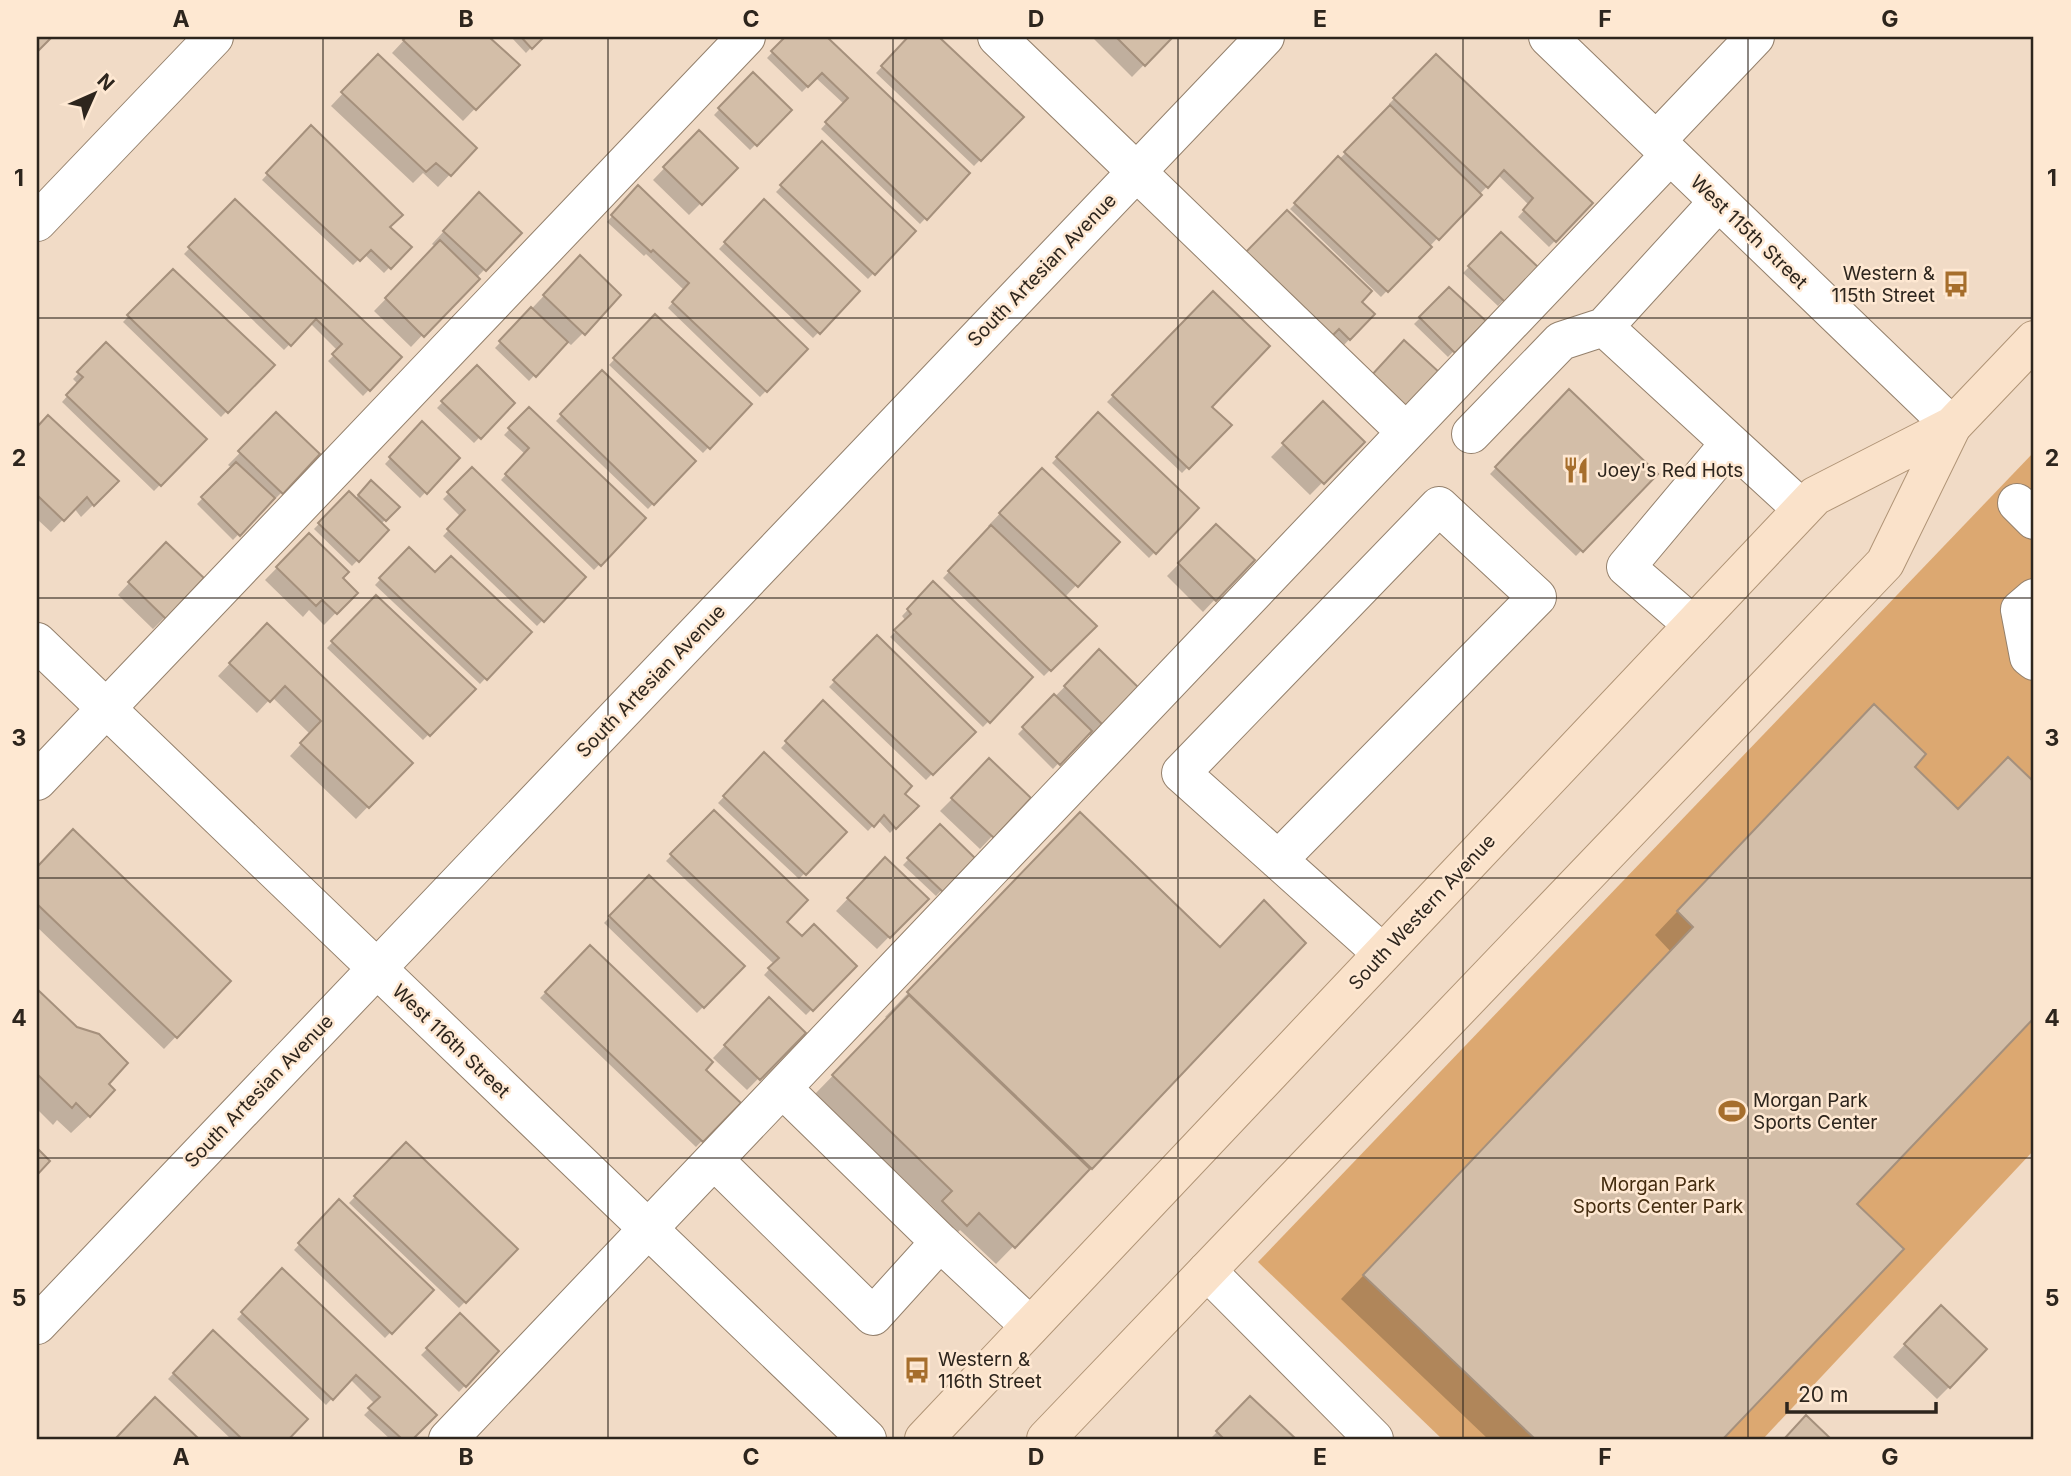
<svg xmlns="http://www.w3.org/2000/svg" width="2071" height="1476" font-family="Inter,sans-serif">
<rect width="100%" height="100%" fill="#f1dbc6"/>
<!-- green -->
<path fill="#dca871" d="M2034 452V1150L1763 1439H1442L1258 1262Z"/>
<!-- shadow -->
<path fill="#0003" d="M407 37H487L517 65 463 121 392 53Z
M511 37H539L540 38 526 53Z
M787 37H824L968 173 920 224 821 129 844 104 816 78 802 92 767 58Z
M910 37H936L1022 117 974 166 876 73Z
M1092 37H1171L1132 77Z
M378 56 475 148 438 187 423 173 413 183 331 106Z
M1436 56 1591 203 1549 247 1518 217 1529 205 1498 175 1381 297 1290 209 1391 107 1389 104Z
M753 74 790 110 750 150 714 115Z
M311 128 387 228 409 247 384 273 364 254 353 265 262 180Z
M699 132 736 168 689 215 653 180Z
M822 144 914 231 868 279 776 192Z
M632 193 806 349 760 397 668 308 684 290 646 254 644 256 607 222Z
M235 201 400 357 363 396 328 361 338 351 310 323 284 350 184 254Z
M764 202 858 291 813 338 719 249Z
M467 206 519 233 411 347 374 311 436 247 432 244Z
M1501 235 1535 267 1498 306 1463 273Z
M568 270 583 333 571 345 566 341 529 381 495 348Z
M173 271 272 365 221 417 123 322Z
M1449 289 1483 321 1448 357 1414 324Z
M1213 294 1210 407 1229 425 1182 473 1107 402Z
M1359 302 1373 314 1344 345 1332 333Z
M655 316 749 405 703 453 609 365Z
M106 345 205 439 154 491 62 402 78 384 73 379Z
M477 367 513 403 474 443 437 408Z
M602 373 693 461 648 509 556 421Z
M1569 391 1655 474 1576 556 1490 474Z
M1323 404 1362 442 1310 495 1271 457Z
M529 409 644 518 594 570 501 480 525 454 504 435Z
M1098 414 1197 508 1149 558 1052 463Z
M277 415 282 492 270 504 268 503 233 540 197 504 232 468 228 465Z
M48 417 116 482 81 517 74 508 51 532 37 519V428Z
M422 424 457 458 420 498 385 464Z
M472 470 584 577 537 626 443 536 461 517 443 499Z
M371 482 398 507 381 524 387 530 352 566 314 529 349 493 355 499Z
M1030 482 1117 542 1065 597 1094 626 1044 676 943 578 991 528 988 526Z
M1216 526 1252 560 1203 612 1167 576Z
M309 535 340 578 355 593 324 625 309 610 303 617 265 580Z
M409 549 435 575 529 632 480 684 375 585Z
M154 556 165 617 153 629 118 595Z
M933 583 1031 677 983 727 890 637 906 621 902 616Z
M376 597 473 689 423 740 327 648Z
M255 637 410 763 356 819 290 756 310 734 272 697 257 713 218 676Z
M877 638 973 732 926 780 829 687Z
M1099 652 1139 690 1092 737 1087 733 1053 769 1018 734Z
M823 703 902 794 917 806 890 833 878 820 868 831 781 748Z
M1851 729 1912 767 1958 811 2008 759 2034 784V1016L1855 1204 1901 1249 1720 1439H1488L1341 1299 1671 952 1655 935Z
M764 755 844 832 799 879 718 803Z
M990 761 1028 798 980 849 940 811Z
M714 812 785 922 802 939 854 966 806 1015 764 975 774 964 666 861Z
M940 827 972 858 936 896 903 865Z
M73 832 229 981 164 1049 37 927V869Z
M1057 838 1219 948 1304 943 1090 1168 996 1264 960 1230 947 1243 925 1220 936 1210 815 1094 888 1019 885 1017Z
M873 872 926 899 877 949 836 911Z
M649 877 743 967 697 1013 604 923Z
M590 947 704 1070 738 1103 696 1147 540 998Z
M37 991 76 1028 107 1084 89 1116 71 1133 57 1120 53 1125 37 1109Z
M757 1012 803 1033 747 1090 713 1058Z
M406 1144 516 1249 459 1308 349 1203Z
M339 1201 431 1290 385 1338 294 1250Z
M282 1271 434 1415 411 1439H390L364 1415 375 1404 350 1379 326 1405 237 1319Z
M460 1316 496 1351 459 1392 421 1355Z
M1929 1319 1949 1387 1937 1399 1893 1357Z
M213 1332 306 1419 287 1439H231L168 1379Z
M1250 1399 1293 1439H1210Z"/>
<!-- building -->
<path fill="#d3bea8" stroke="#a5907c" stroke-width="2" d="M37 37H52L37 52Z
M406 37H489L520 65 476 110 403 40Z
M521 37H542L543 38 532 49Z
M785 37H827L970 173 927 220 825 122 848 98 822 73 808 87 771 51Z
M908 37H939L1024 117 981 161 881 66Z
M1116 37H1173L1145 66Z
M378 54 477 148 451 176 436 163 426 172 341 92Z
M1436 54 1593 203 1556 242 1523 210 1533 198 1504 170 1488 188 1393 98Z
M753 72 792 110 757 146 718 108Z
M1390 105 1482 195 1439 240 1344 152Z
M311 125 403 215 390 227 412 247 391 269 371 250 360 261 266 173Z
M699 130 738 168 702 205 663 167Z
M822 141 916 231 875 275 780 185Z
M1338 156 1432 247 1388 292 1294 203Z
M638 185 808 349 767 392 672 302 689 283 653 250 651 252 611 215Z
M479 192 522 233 486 271 443 231Z
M235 199 402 357 370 391 332 354 342 344 316 319 291 346 188 247Z
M764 199 860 291 820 334 724 242Z
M1287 210 1372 291 1362 302 1375 314 1350 340 1339 329 1328 340 1241 257Z
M1501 232 1538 267 1505 302 1468 266Z
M440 240 480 279 424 337 385 298Z
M580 255 621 295 585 335 543 295Z
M173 269 275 365 228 413 127 315Z
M1449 287 1486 321 1455 353 1419 317Z
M1213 291 1270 346 1212 407 1232 425 1189 469 1112 395Z
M531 307 568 342 536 377 499 341Z
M655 314 752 404 710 449 613 358Z
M1404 340 1440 373 1403 411 1370 377Z
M106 342 207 439 161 486 66 395 83 377 77 372Z
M477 365 515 403 481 439 441 401Z
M602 370 696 461 654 505 560 414Z
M1569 389 1658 474 1583 552 1495 467Z
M1323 401 1365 442 1324 484 1282 443Z
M529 407 646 518 601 566 505 474 529 448 508 428Z
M276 412 320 454 283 494 238 451Z
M1098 412 1199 508 1156 554 1056 457Z
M48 415 119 481 94 506 87 497 64 521 37 495V427Z
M422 421 460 458 427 494 389 457Z
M236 462 275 498 240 536 201 497Z
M472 467 586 577 544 622 447 529 465 510 447 492Z
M1042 468 1120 542 1078 587 999 513Z
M371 480 400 507 386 521 358 495Z
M349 491 389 530 359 562 318 523Z
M1216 524 1255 560 1216 601 1178 563Z
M991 525 1097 626 1051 671 948 571Z
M309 533 349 572 343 578 358 593 337 614 322 600 316 606 276 567Z
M166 542 204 578 166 619 128 582Z
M409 547 435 572 451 556 532 632 487 680 379 578Z
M933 581 1033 677 990 723 894 630 911 614 907 609Z
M376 595 476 689 430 736 331 641Z
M267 623 413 763 369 808 300 743 321 721 285 686 270 702 229 663Z
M877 635 976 732 933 775 833 680Z
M1099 649 1141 690 1105 727 1064 686Z
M1054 694 1092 731 1060 765 1022 727Z
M823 700 912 786 905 794 919 806 896 829 884 815 874 827 785 741Z
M1874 704 1926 754 1915 767 1958 809 2008 757 2034 782V1018L1857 1204 1904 1249 1723 1439H1535L1363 1275 1693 927 1677 911Z
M764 752 847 832 806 875 723 796Z
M989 758 1031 798 994 838 951 798Z
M714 810 808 900 787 922 802 936 814 924 857 966 813 1011 768 968 779 958 670 854Z
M1080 812 1220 947 1264 900 1306 943 1092 1169 907 992Z
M940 824 975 858 943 892 907 858Z
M73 829 231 981 177 1038 37 904V867Z
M885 857 929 899 890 938 847 898Z
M649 875 745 966 704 1008 609 916Z
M590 945 713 1062 706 1070 741 1103 703 1142 545 992Z
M37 989 77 1027 99 1034 128 1063 109 1084 115 1090 90 1117 76 1103 72 1108 37 1074Z
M909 995 1090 1169 1015 1248 979 1213 967 1226 942 1201 952 1191 832 1075Z
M769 997 806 1033 760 1080 724 1045Z
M406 1142 518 1249 466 1303 354 1196Z
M37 1148 50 1161 37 1175Z
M339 1199 434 1290 392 1334 298 1243Z
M282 1268 437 1415 413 1439H402L368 1408 380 1397 356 1375 333 1400 241 1312Z
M1941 1305 1987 1349 1950 1388 1904 1344Z
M460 1313 499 1351 466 1387 426 1348Z
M213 1330 308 1419 289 1439H242L173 1373Z
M1250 1396 1296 1439H1224L1216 1431Z
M155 1397 199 1439H115Z
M1806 1415 1831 1439H1784Z"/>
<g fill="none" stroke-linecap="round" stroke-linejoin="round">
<!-- minor casing -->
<g stroke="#94806c" stroke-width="40">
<path id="minor" d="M997 37 1406 432
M1548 37 1952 426
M1656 141 1755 37
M1718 202 1604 327 1802 509
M37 222 214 37
M1471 434 1561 341 1604 327
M2017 503 2034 520
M2034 598 2020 610 2029 657 2034 661
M1693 625 1626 567 1730 443
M37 642 867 1439
M37 781 746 37
M1278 860 1537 597 1439 506 1181 773 1382 953
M714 1160 873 1316 940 1242 782 1088
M940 1242 1030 1326
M1207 1271 1374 1439
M37 1325 1265 37
M448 1439 1670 155"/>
</g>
<!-- major casing -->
<g stroke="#b09476" stroke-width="40">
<path id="major" d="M924 1439 1815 496 1952 426
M1046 1439 1885 563 1952 426 2034 340"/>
</g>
<!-- minor -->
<use href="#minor" stroke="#fff" stroke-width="38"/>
<!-- major -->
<use href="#major" stroke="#fae2ca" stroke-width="38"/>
</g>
<!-- grid -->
<path fill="none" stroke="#2d251d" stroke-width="2" stroke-opacity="0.55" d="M323 37V1439M608 37V1439M893 37V1439M1178 37V1439M1463 37V1439M1748 37V1439M37 318H2034M37 598H2034M37 878H2034M37 1158H2034"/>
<!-- icons -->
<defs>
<g id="bus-bare" transform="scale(2.1)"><path d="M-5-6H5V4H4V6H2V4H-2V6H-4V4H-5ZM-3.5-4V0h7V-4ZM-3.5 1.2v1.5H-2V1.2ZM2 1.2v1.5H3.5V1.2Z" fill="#a66e2c" stroke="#fee8d2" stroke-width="2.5" paint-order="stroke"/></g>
<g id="restaurant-bare" transform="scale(2.1)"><path d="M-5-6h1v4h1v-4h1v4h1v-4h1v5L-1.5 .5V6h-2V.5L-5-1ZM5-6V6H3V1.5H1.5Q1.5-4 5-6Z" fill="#a66e2c" stroke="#fee8d2" stroke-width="2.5" paint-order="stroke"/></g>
<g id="stadium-bare" transform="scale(2.1)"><path d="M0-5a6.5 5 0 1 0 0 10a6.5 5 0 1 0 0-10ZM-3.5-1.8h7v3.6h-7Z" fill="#a66e2c" stroke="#fee8d2" stroke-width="2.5" paint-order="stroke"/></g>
</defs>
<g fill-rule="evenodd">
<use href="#bus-bare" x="1956" y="284"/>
<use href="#restaurant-bare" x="1576" y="470"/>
<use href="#stadium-bare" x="1732" y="1111"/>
<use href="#bus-bare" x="917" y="1370"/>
</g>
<g text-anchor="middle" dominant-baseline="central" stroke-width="5" stroke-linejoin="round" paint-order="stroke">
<!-- street labels -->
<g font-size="19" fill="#2d251d" stroke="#fee8d2">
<text transform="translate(1749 232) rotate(44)">West 115th Street</text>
<text transform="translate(1042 270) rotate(-46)">South Artesian Avenue</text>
<text transform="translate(651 681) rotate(-46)">South Artesian Avenue</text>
<text transform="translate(1422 912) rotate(-47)">South Western Avenue</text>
<text transform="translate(451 1041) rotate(44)">West 116th Street</text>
<text transform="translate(259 1091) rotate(-46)">South Artesian Avenue</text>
</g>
<!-- poi labels -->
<g font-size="19" fill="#2d251d" stroke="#fee8d2" text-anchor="start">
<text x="1935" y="273" text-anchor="end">Western &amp;<tspan x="1935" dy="22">115th Street</tspan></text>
<text x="1597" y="470">Joey's Red Hots</text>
<text x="1753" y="1100">Morgan Park<tspan x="1753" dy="22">Sports Center</tspan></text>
<text x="938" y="1359">Western &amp;<tspan x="938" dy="22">116th Street</tspan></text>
</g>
<!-- park labels -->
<g font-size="19" fill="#442c0f" stroke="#fee8d2">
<text x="1658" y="1184">Morgan Park<tspan x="1658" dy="22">Sports Center Park</tspan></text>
</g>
</g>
<!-- border -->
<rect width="2071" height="1476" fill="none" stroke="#fee8d2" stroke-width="77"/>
<!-- north arrow -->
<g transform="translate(94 94) rotate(45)" stroke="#fee8d2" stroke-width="5" paint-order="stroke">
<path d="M0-5L12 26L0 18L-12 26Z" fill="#2d251d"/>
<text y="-10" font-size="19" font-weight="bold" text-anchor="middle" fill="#2d251d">N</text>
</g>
<!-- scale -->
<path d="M1787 1402v10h149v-10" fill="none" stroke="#2d251d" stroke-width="3.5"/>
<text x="1798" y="1402" font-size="21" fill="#2d251d" stroke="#fee8d2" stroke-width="5" paint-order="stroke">20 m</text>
<rect x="38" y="38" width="1994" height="1400" fill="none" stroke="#2d251d" stroke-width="2.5"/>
<g font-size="23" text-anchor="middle" font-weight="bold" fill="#2d251d">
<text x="181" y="27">A</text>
<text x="466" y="27">B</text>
<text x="751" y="27">C</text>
<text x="1036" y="27">D</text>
<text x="1320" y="27">E</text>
<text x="1605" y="27">F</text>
<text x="1890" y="27">G</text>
<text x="19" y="186">1</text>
<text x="2052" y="186">1</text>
<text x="19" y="466">2</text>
<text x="2052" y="466">2</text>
<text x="19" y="746">3</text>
<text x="2052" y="746">3</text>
<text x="19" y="1026">4</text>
<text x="2052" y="1026">4</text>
<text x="19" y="1306">5</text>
<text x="2052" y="1306">5</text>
<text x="181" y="1465">A</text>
<text x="466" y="1465">B</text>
<text x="751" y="1465">C</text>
<text x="1036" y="1465">D</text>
<text x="1320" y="1465">E</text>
<text x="1605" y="1465">F</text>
<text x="1890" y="1465">G</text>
</g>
</svg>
